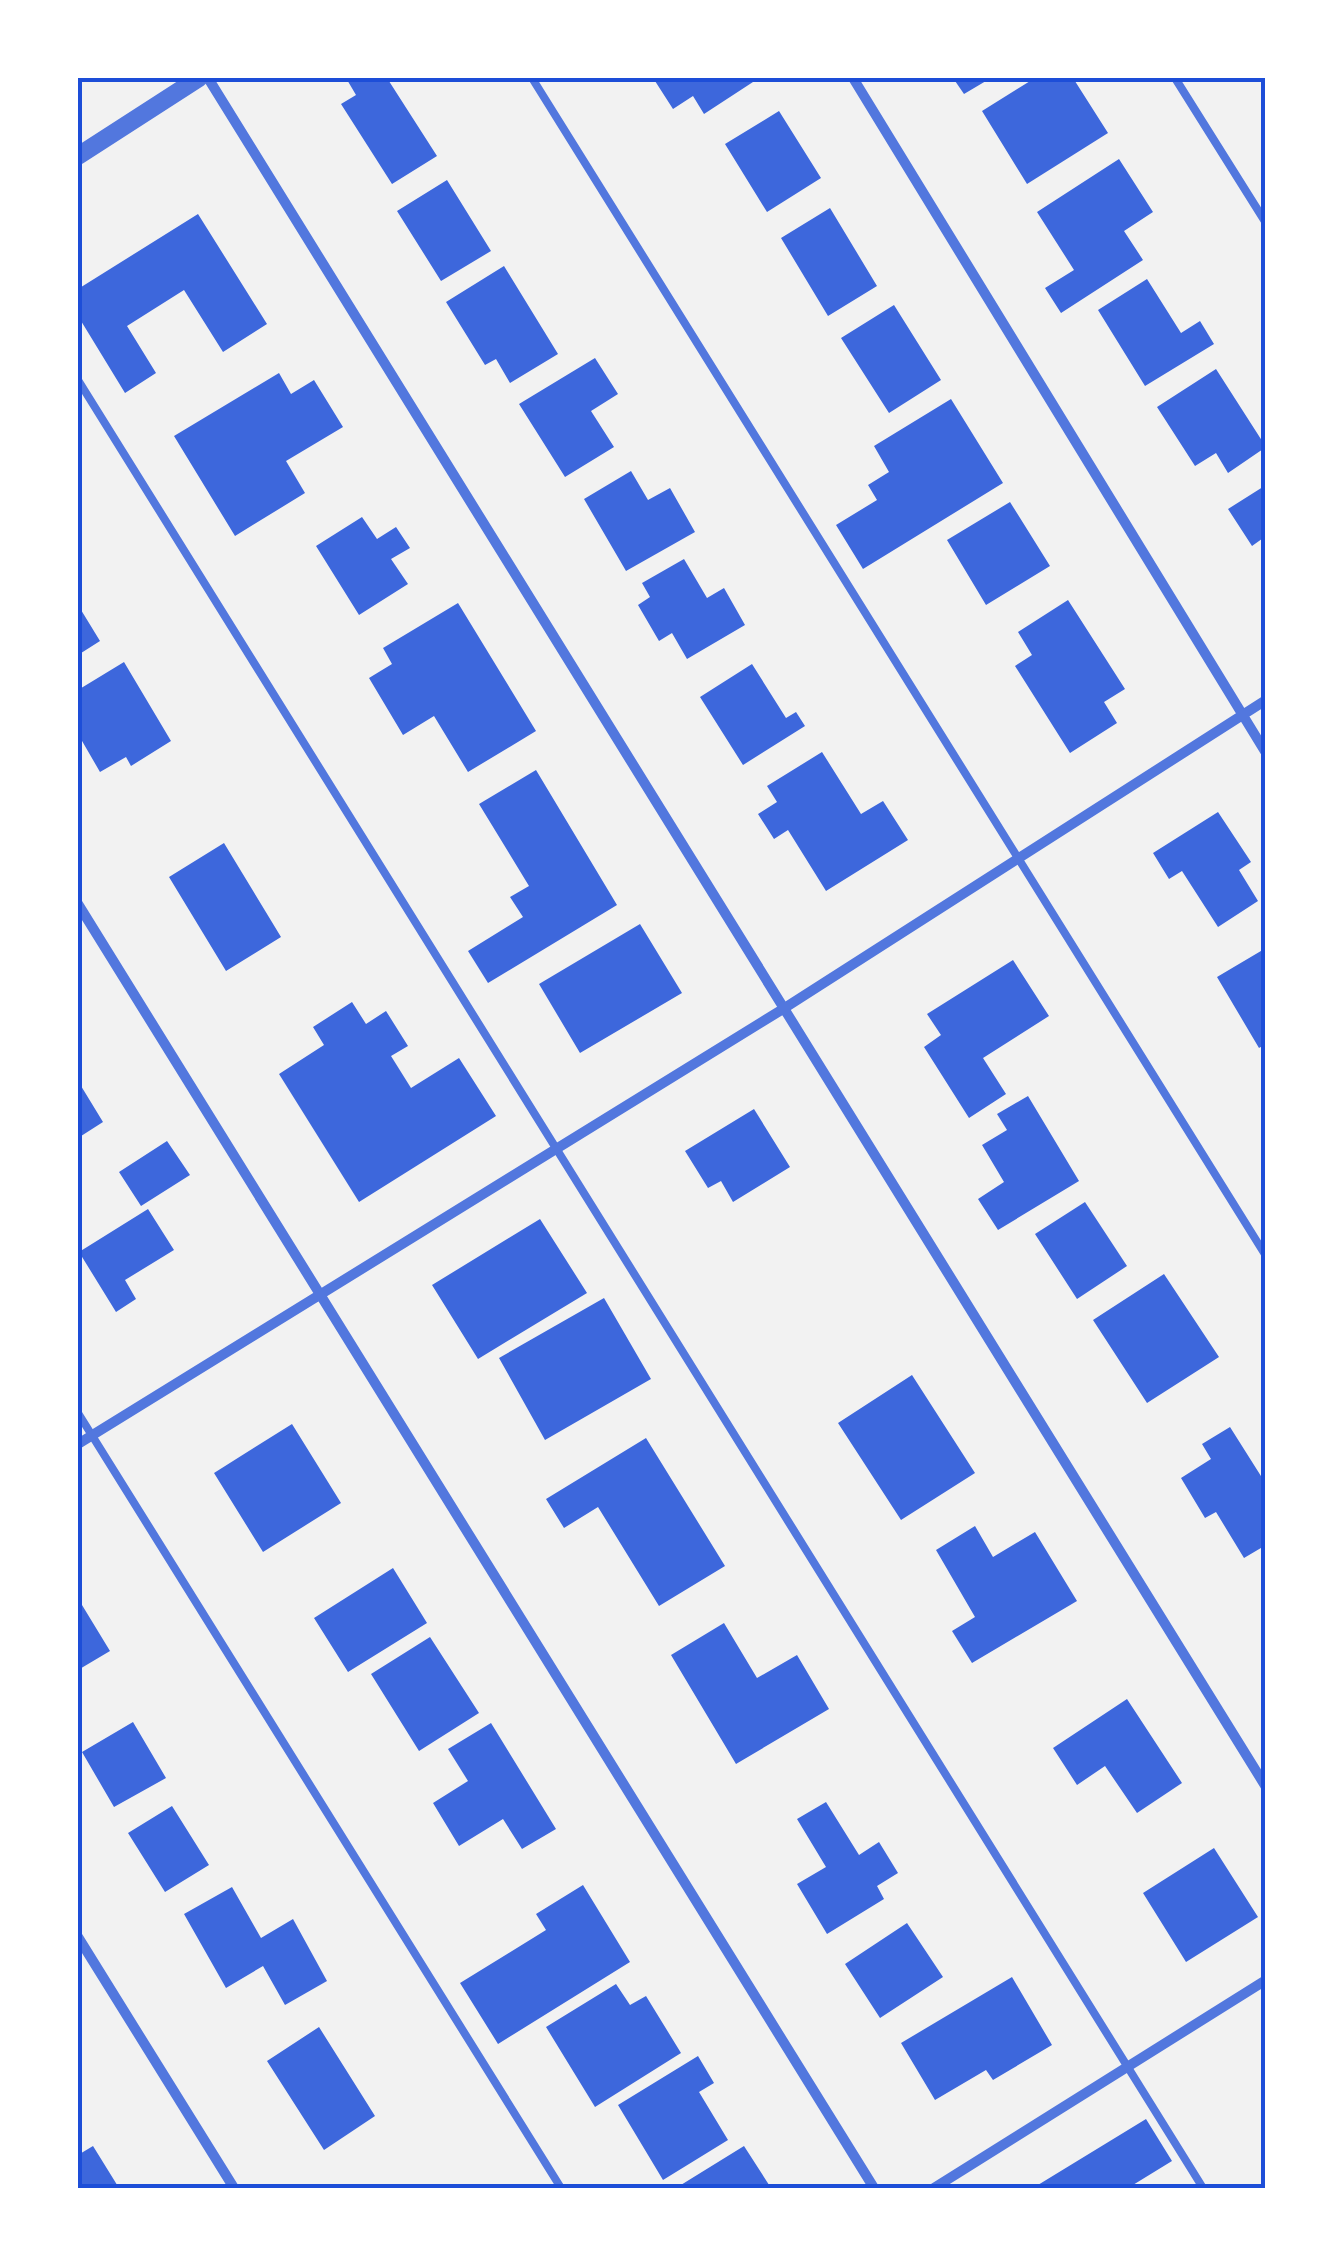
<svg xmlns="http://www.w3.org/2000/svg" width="1343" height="2266" font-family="Ubuntu,sans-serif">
<rect width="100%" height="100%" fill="#f2f2f2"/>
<!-- building -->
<path fill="#3d67dc" d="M346 78H387L437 156 392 184 341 104 356 95Z
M661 78H750L753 82 704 114 693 96 673 109 655 81Z
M953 78H991L964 94Z
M1035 78H1073L1108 133 1027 184 982 111Z
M779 111 821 178 767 212 725 144Z
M1119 159 1153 212 1124 231 1143 260 1061 313 1045 288 1074 270 1037 212Z
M447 180 491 251 441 281 397 211Z
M830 208 877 286 828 316 781 238Z
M198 214 267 324 223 352 184 290 127 326 156 373 125 393 78 316V289Z
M504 266 558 354 510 383 496 359 485 365 446 302Z
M1147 279 1181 333 1200 321 1214 344 1145 386 1098 310Z
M894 305 941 380 889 413 841 338Z
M595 358 618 394 591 411 614 447 565 477 519 404Z
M1216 369 1266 447 1228 473 1216 453 1195 466 1157 407Z
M279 373 291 394 314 380 343 427 286 461 305 493 235 536 174 436Z
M951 399 1003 483 863 569 836 525 877 500 868 485 889 472 874 446Z
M631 471 648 500 670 488 695 532 626 571 584 499Z
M1266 485V536L1252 546 1228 509Z
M1010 502 1050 566 986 605 947 540Z
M362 517 377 539 396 527 410 548 391 559 408 584 359 615 316 546Z
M684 559 707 598 724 588 745 625 687 659 672 633 659 641 638 605 650 597 642 583Z
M1068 600 1125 689 1104 702 1117 723 1070 753 1015 666 1032 655 1018 632Z
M458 603 536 731 468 772 434 716 403 735 369 678 392 664 383 648Z
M78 605 100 641 78 655Z
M124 662 171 741 131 766 126 757 100 772 78 734V690Z
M752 664 786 718 796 712 805 726 743 765 700 697Z
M822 752 861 814 883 801 908 840 826 891 788 830 774 839 758 814 777 802 767 786Z
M536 770 617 905 488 983 468 951 523 917 510 897 529 886 479 804Z
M1218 812 1251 862 1239 870 1258 901 1218 927 1182 871 1169 879 1153 853Z
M224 843 281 937 226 971 169 877Z
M640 924 682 993 580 1053 539 984Z
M1266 948V1044L1259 1048 1217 977Z
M1013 960 1049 1016 983 1058 1006 1094 969 1118 924 1047 941 1035 927 1014Z
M352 1002 366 1024 386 1011 408 1046 391 1056 411 1088 459 1058 496 1116 359 1202 279 1074 324 1045 313 1027Z
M78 1081 103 1122 78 1138Z
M1028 1096 1079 1181 998 1230 978 1199 1004 1182 982 1145 1007 1130 997 1114Z
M754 1109 790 1167 733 1202 721 1181 708 1188 685 1151Z
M167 1141 190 1175 141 1206 119 1172Z
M1085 1202 1127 1266 1077 1299 1035 1234Z
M148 1209 174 1250 125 1280 136 1299 116 1312 79 1252Z
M540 1219 587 1293 478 1359 432 1285Z
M1164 1274 1219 1357 1147 1403 1093 1320Z
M604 1298 651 1379 545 1440 499 1358Z
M912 1375 975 1473 901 1520 838 1423Z
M292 1424 341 1503 263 1552 214 1473Z
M1230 1427 1266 1484V1545L1244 1558 1216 1512 1205 1518 1181 1478 1211 1459 1202 1444Z
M646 1438 725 1566 659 1606 598 1507 564 1528 546 1499Z
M975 1526 993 1557 1035 1532 1077 1601 972 1663 952 1631 975 1617 936 1550Z
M393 1568 427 1623 348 1672 314 1618Z
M82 1605 110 1651 78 1670V1608Z
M724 1623 757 1678 797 1655 829 1709 736 1764 671 1655Z
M430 1637 479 1713 419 1751 371 1674Z
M1127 1699 1182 1783 1137 1813 1105 1766 1077 1785 1053 1748Z
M133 1722 166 1778 114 1807 82 1752Z
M491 1723 556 1829 522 1849 503 1819 459 1846 433 1803 468 1781 448 1749Z
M826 1802 859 1855 879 1842 898 1873 877 1886 884 1899 827 1934 797 1884 826 1867 797 1819Z
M172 1806 209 1865 165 1892 128 1833Z
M1214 1848 1258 1917 1186 1962 1143 1893Z
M583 1885 630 1962 498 2044 460 1983 546 1930 536 1914Z
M232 1887 261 1938 293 1919 327 1981 285 2005 263 1966 226 1988 184 1914Z
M907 1923 943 1977 880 2018 845 1964Z
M1012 1977 1052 2045 993 2080 986 2070 935 2100 901 2043Z
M616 1984 630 2005 646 1996 681 2053 595 2107 546 2027Z
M319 2027 375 2116 324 2150 267 2061Z
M698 2056 714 2083 699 2092 728 2140 663 2180 618 2105Z
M1146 2119 1172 2161 1128 2188H1033Z
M93 2146 119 2188H78V2155Z
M744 2146 771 2188H676Z"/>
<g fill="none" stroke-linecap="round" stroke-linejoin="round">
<!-- service -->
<path stroke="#5277de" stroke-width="8" d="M532 78 1266 1256
M1175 78 1266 223
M78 380 1203 2188
M78 1413 561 2188"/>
<!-- minor -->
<path stroke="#5277de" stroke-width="10" d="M208 78 1266 1787
M853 78 1266 753
M78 904 874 2188
M78 1444 783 1009 1266 700
M78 1937 234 2188
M934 2188 1266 1980"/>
<!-- tertiary -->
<path stroke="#5277de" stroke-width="18" d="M78 156 199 78"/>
</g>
<!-- border -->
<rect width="1343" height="2266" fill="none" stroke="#ffffff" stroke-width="160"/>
<rect x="80" y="80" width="1183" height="2106" fill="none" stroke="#1d4ed8" stroke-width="4"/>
</svg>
